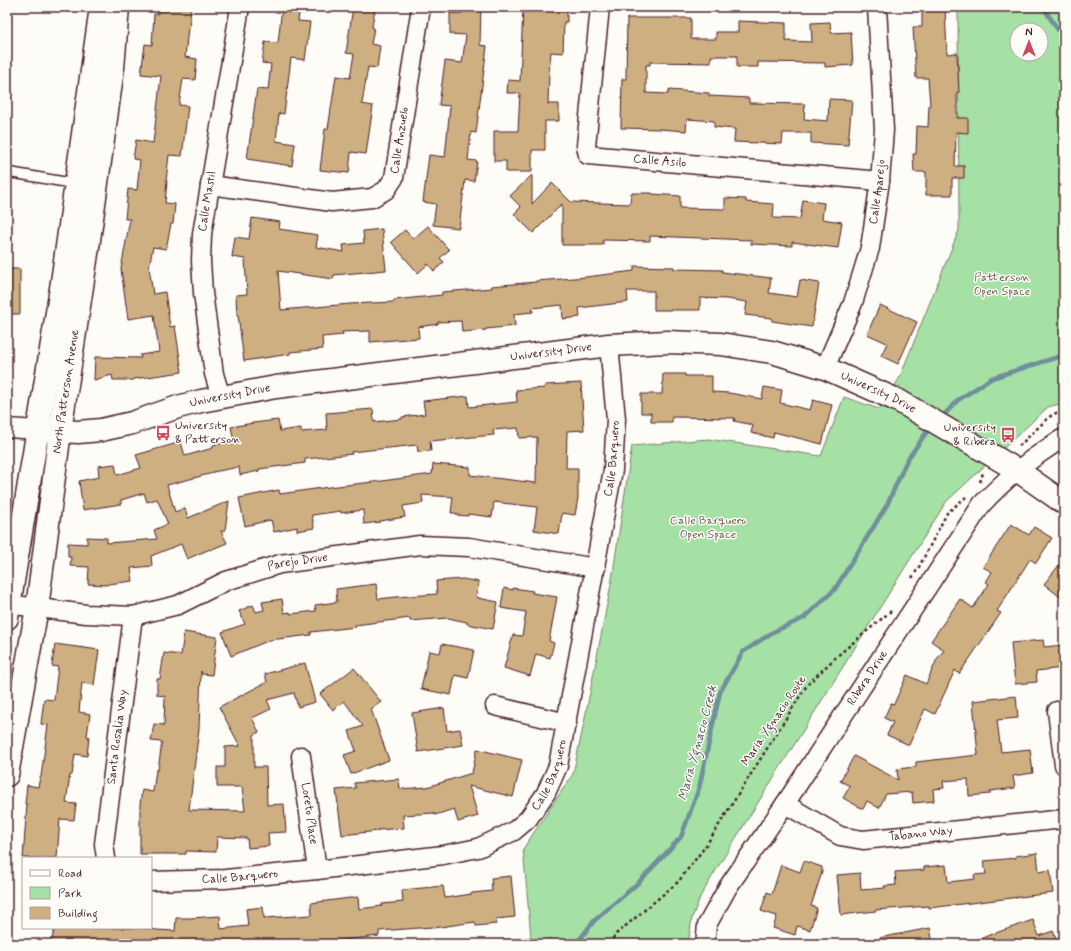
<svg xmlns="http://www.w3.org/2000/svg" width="1071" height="951" font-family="Mynerve,sans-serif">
<rect width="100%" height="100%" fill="#fdfcf7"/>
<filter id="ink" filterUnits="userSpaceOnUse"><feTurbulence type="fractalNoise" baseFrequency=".025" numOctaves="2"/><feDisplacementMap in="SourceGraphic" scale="8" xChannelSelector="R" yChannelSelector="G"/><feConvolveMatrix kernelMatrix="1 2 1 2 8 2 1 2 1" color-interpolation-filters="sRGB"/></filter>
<g filter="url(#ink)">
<!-- green -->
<path fill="#a5e0a5" stroke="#788068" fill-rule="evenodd" d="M958 7H1064V403L1048 407 946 502 719 865 700 897 692 918 688 944H484V942L531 937 523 849 573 774 584 723 612 579 632 446 708 439 821 456 844 397 879 409 899 379 959 230ZM1017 30H1041V54H1017Z"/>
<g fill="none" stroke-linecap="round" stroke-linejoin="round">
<!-- stream -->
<path stroke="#708f9b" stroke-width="4.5" d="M1043 7 1064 39
M940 419 958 400 992 378 1064 355
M576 944 594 921 638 883 681 837 699 788 720 692 743 652 773 632 804 618 835 589 887 505 907 460 926 433 932 427"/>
</g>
<!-- building -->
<path fill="#ceaf81" stroke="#4a1f2b" d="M158 7H191L189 29 188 28 185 57 197 59 195 80 183 79 179 105 188 106 182 156 169 155 166 181H167L165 203 175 204 173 224H171L166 249 153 247 149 267 153 294 165 292 170 327 175 326 182 372 134 379V380H113L112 375 94 380 95 357 141 358 140 355 159 352 154 315 128 319 121 269 130 219H125L128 189 137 190 140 160 133 159 136 140 153 143 161 76 141 74 145 44 152 45 154 14H158Z
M282 7H300L298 21 310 22 305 60 291 58 284 114 279 113 276 141 295 144 292 166 247 159 257 89 268 90 271 64 262 63 265 42 278 43Z
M353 7H375L372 27 374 28 371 44 380 46 377 68 368 67 362 104 373 106 366 154 351 152 349 173 320 170 325 129H328L336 76 350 78 354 54 346 53Z
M461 7H481L480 45 487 46 476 133 471 132 468 160 477 161 474 181 465 180 459 228 433 225 436 204 423 202 429 155 445 157 450 106 439 105 445 61 462 63 466 35 450 34V13L461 14Z
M523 7H567V22H564L563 53 551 52 549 72 548 104H559V121H545V150H532V172H506V161H494V131H518L520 93H507L508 80 520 81Z
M922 7H945L947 54 957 53 959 92H957V118H968V133L956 132 955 166H964V178H952V195H926V172H914L913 154H916L917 126 928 127 929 105H930L928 78H916L913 27H922Z
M627 18H691V39H716V32H738V21L786 23V41L812 42 811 23 830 22 831 33 851 32 853 65 825 67V63L758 62V67H737V56H711V63L650 62V65H646V93L668 94 669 90 709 93V96L749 98V103L805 104 804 119 828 121 829 99 852 100 848 145 811 143V133H783L782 144 734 142 735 129 714 127V121L687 119 686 131 660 129 621 128 622 79H626Z
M532 175V204L552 183 571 202 630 204 631 193H652V194L680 196V208L725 209V198L746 199V202L774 204 773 218 800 219 803 200 824 203 822 219 842 222 838 248 792 242V246L751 244V240L650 236V241L603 240V245H562V204L533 233 514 214 521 207 510 196Z
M252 218 280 222 279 229 318 235 316 247 344 252 343 245 364 243 363 231 382 229 386 270 334 275 333 279 278 271 281 310 350 304 394 302V300L442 295V292L492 288 491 286 536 282V281L586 277 634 271V266L674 267V269L722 270V272L771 278 769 293 797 297 800 280 819 283 812 327 772 321V318L745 315 747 302 727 299 700 298V310H654V291H627L628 302 579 308 580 317 563 319 562 305 532 308 533 312 514 314 515 326 486 329V330L462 332 461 321 438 322V324L418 327 419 338 370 342V331L342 332 343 335 322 337 323 349 290 352V354L244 361 238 315H237L236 295 247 294 245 259 232 257 235 237 249 239Z
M428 226 449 250 440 258 444 262 434 271 428 264 418 273 391 242 405 230 413 239Z
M7 269H20V314H7Z
M880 305 917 322 898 364 881 356 887 343 867 334Z
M663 374H685V376H712V392L729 393 762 399 764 387 782 390 780 403 810 410 813 400 832 405 822 444 774 432 773 438 751 433 753 425 734 421 735 418 672 417V422H651V413H641V394H662Z
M581 383 584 430 567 431 566 468H578V498L575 515 562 513 559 534 534 530 537 507 494 502 492 517 468 514V516L457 515 456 513H451L453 497 422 495 423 503 403 506 405 517 380 521V522L364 524 363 510 341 513V511L312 515 314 528 297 531V527L274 532 271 520 245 526 239 498 279 490 280 494 329 487 382 481 432 474 433 464 470 467V475L536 483 537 437 519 438 518 428 493 430 494 435 430 441 431 451 418 452 417 445 351 452 352 454 305 459V463L259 469V471L240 475 239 467 213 472V473L167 485 175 512 185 508 188 518 229 501 225 530 221 531 227 543 210 550V549L187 559 181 544 151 556 152 566 131 568 133 581 108 584 107 585 88 584 89 567 70 566 71 557H68V543L87 544V537L107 538V543L157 539 154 530 168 524 157 499 147 502 144 493 121 500V504L83 510 79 481 99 477 98 466 115 464 117 475 141 468 136 455 181 442 185 456 213 448V445L234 441 231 427 253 423 278 420 280 431 301 428V432L327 430 326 413 373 409 374 422 402 419V417L425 414 423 401 468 396 469 407 517 402 516 390 545 388V385Z
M1011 524 1029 535 1034 527 1052 538 1036 563 1030 559 997 611 1001 613 959 674 955 670 935 714 925 709 909 745 887 735 893 722 884 718 891 703 894 704 907 675 926 684 937 659 944 650 931 641 960 599 973 608 989 584 986 582 992 572 983 567Z
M1064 559V600L1044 584Z
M463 579 479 582 476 597H478V598L498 602 493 629 467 624V622L448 618 410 621V618L355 625 356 627 311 632V635L270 640 231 656 222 632 245 624 239 611 253 605 256 612 264 610 262 602 282 599 284 613 290 612V614L316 611 315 605 337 602 336 589 376 584 378 599 396 597 437 594 436 581Z
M504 588 513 590V588L533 591 532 593 557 597 549 641 554 643 550 658 536 654 530 676 504 668 513 635 522 636 526 612 501 608Z
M184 632 217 637 212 675 202 674 201 671 199 729 189 810 245 811 242 787H217V767H225V747L240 746 219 707 267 682 265 674 305 663 315 702 298 707 294 693 267 700 271 709 252 718 259 732 254 735V767H266L267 805 284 804 286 832 268 833 269 846 248 848 247 838 217 837 216 852 186 851V854H140V804L142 790 153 792 156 770H158L162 742 151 741 154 724 164 725 165 696 157 695V679H160L164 653 181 655Z
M1043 640 1044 647 1064 645V668L1036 671 1037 682 1015 684 1011 643Z
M55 644 99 650 94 685 82 683 79 712 90 714 87 736 89 737 87 756 75 754 72 775H70L66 803 76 804 74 820 60 819 57 858H23L27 804H25L27 785 38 787 40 777H41L48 725 41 724 44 699 54 700 58 667 52 666Z
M442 644 474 650 468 678 455 675 451 695 421 689 429 651 440 653Z
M354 668 381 702 371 709 389 760 351 774 344 755 356 751 349 731 363 726 344 701 333 710 320 694Z
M1016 696 1018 718 997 720 1001 752 1030 749 1033 773 1013 776 1015 788 990 791V794L969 796 968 779 943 781 944 788 933 789 934 801 913 803 912 792 886 794 879 808 867 801 863 809 843 798 850 786 840 781 854 756 898 780 897 769 916 767V762L978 755 973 701Z
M444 708 447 731 460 729 463 745 418 752 412 713Z
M477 749 522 760 513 797 469 786 478 816 458 822 454 809 435 815 434 813 403 815 404 828 378 830V831L342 835 336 790 356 788 354 783 399 779 400 789 427 787 472 773Z
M1037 853 1039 872 1050 870 1053 893 929 908V906L876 910V911L841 915 837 875 860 873 861 890 885 888 884 886 896 885 895 872 924 870V867L946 865 948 882 975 879 974 875 986 874 984 861 1016 858 1015 856Z
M804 861 822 867V872L811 906 817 908 810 930 797 926 795 935 773 928 777 916 761 911 767 892 772 894 781 865 800 872Z
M511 876 515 917 496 919V924L476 926 475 922 433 928V927L379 931V936L334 941V944H58L51 942 55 928H143L157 930 175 931 176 918H190L220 916 221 929 248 926 246 909 263 907 264 918 312 915 311 903 358 897 359 909 382 906V904L403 902 402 890 443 886 445 898 472 894V893L492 891 491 878Z
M1033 920 1039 936 1053 931 1058 944H970V942Z
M930 928 933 944H879V938Z"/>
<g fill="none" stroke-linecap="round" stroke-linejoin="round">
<!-- service casing -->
<g stroke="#4a1f2b" stroke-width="12">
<path id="service" d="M7 172 76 184"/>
</g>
<!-- minor casing -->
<g stroke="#4a1f2b" stroke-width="21">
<g id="minor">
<path id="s1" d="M600 7 586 146 588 155 880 181"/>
<path id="s2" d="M210 185 332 202 372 198 386 190 394 178 421 7"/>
<path id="s3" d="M825 368 853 303 870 248 880 181 884 130 877 7"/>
<path id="s4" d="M221 397 214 374 203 293 201 261 202 234 240 7"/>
<path d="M7 428 38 430"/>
<path id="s5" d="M7 604 86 614 133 616 178 605 226 581 280 564 420 545 469 547 596 568"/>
<path d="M495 706 567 723"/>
<path d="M1057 711 1064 765"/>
<path id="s6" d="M301 756 317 870"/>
<path id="s7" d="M785 804 840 836 863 840 1064 819"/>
<path id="s8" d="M106 858 104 844 133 616"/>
<path id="s9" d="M151 881 225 879 317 870 443 855 478 848 514 831 528 819 546 793 558 766 613 470 616 419 609 345"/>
<path id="s10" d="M705 944 707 925 728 887 785 804 982 504C1001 484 1022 465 1045 450 1051 446 1057 441 1064 438"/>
</g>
</g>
<!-- tertiary casing -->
<g stroke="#4a1f2b" stroke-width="25">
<g id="tertiary">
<path id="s11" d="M41 430 78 432 101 430 132 423 178 407 201 401 276 387 609 345 667 342 721 344 772 352 825 368 899 401 1017 470 1064 503"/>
</g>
</g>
<!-- secondary casing -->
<g stroke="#4a1f2b" stroke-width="25">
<g id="secondary">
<path d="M7 618 62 282 101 7"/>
<path id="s12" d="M7 775 37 608 60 431 88 247 113 68 118 7"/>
</g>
</g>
<!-- path -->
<path stroke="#4a1f2b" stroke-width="2.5" stroke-dasharray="3 3" stroke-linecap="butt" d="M1019 446 1049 417 1056 413 1064 410
M980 482 983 473
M912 578 919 567 947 513 966 497
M609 944 616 934 678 882 705 847 807 685 836 657 891 611"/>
<!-- service -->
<use href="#service" stroke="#fdfcf7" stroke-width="9"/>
<!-- minor -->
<use href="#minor" stroke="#fdfcf7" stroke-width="18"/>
<!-- tertiary -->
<use href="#tertiary" stroke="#fdfcf7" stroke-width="22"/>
<!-- secondary -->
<use href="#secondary" stroke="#fdfcf7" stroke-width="22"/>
</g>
</g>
<!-- icons -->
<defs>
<g id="bus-bare" transform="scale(1.2)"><path d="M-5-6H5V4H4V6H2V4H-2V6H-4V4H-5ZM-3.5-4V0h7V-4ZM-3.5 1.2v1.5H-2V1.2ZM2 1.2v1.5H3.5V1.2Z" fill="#d1495b" stroke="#fdfcf7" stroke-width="2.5" paint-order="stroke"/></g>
</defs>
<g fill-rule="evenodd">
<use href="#bus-bare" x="163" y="433"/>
<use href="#bus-bare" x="1008" y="435"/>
</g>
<g text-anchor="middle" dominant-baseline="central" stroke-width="3" stroke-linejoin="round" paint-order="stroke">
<!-- street labels -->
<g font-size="12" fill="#4a1f2b" stroke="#fdfcf7">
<text stroke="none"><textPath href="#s2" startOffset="232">Calle Anzuelo</textPath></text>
<text stroke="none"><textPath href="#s1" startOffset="221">Calle Asilo</textPath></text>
<text stroke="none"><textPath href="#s3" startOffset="185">Calle Aparejo</textPath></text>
<text stroke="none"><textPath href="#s4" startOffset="198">Calle Mastil</textPath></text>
<text stroke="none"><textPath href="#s11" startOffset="518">University Drive</textPath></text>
<text stroke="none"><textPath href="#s12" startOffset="388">North Patterson Avenue</textPath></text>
<text stroke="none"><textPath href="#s11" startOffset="854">University Drive</textPath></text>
<text stroke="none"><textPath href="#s11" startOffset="194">University Drive</textPath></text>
<text stroke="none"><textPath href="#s9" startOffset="761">Calle Barquero</textPath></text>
<text stroke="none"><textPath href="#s5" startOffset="301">Parejo Drive</textPath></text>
<text stroke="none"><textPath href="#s10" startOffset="314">Ribera Drive</textPath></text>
<text transform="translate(774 721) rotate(-56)">Maria Ygnacio Route</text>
<text stroke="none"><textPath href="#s8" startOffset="122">Santa Rosalia Way</textPath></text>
<text stroke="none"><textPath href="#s9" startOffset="437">Calle Barquero</textPath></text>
<text stroke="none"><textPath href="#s6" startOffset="58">Loreto Place</textPath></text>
<text stroke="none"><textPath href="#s7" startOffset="145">Tabano Way</textPath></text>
<text stroke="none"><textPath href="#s9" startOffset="89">Calle Barquero</textPath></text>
</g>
<!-- park labels -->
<g font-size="12" fill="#655950" stroke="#fdfcf7">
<text x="1002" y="278">Patterson<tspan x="1002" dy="14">Open Space</tspan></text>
<text x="708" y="521">Calle Barquero<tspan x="708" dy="14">Open Space</tspan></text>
</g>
<!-- poi labels -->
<g font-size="12" fill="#4a1f2b" stroke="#fdfcf7" text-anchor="start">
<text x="175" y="426">University<tspan x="175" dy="14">&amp; Patterson</tspan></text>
<text x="996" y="428" text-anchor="end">University<tspan x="996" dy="14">&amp; Ribera</tspan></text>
</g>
<!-- water labels -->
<g font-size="13" font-style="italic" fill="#5d5763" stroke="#fdfcf7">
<text transform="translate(698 743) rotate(-75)">Maria Ygnacio Creek</text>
</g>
</g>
<!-- margin -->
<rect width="1071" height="951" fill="none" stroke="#fdfcf7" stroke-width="24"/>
<rect x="12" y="12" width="1047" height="927" fill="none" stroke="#4a1f2b" stroke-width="1.5" filter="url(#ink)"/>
<!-- legend -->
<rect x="22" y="857" width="130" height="72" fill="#fdfcf7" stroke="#b5a4a5"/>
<rect x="30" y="870" width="20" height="6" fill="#fdfcf7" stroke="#b5a4a5"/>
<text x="58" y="877" font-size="12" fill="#4a1f2b">Road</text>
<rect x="30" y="887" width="20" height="12" fill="#a5e0a5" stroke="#b5a4a5"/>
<text x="58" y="897" font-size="12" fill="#4a1f2b">Park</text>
<rect x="30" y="907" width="20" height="12" fill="#ceaf81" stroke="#b5a4a5"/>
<text x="58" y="917" font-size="12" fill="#4a1f2b">Building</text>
<!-- north arrow -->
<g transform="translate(1029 42)"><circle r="19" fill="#fdfcf7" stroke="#b5a4a5"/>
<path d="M0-3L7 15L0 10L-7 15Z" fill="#d1495b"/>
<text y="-6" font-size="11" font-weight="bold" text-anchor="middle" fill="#4a1f2b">N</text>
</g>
</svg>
